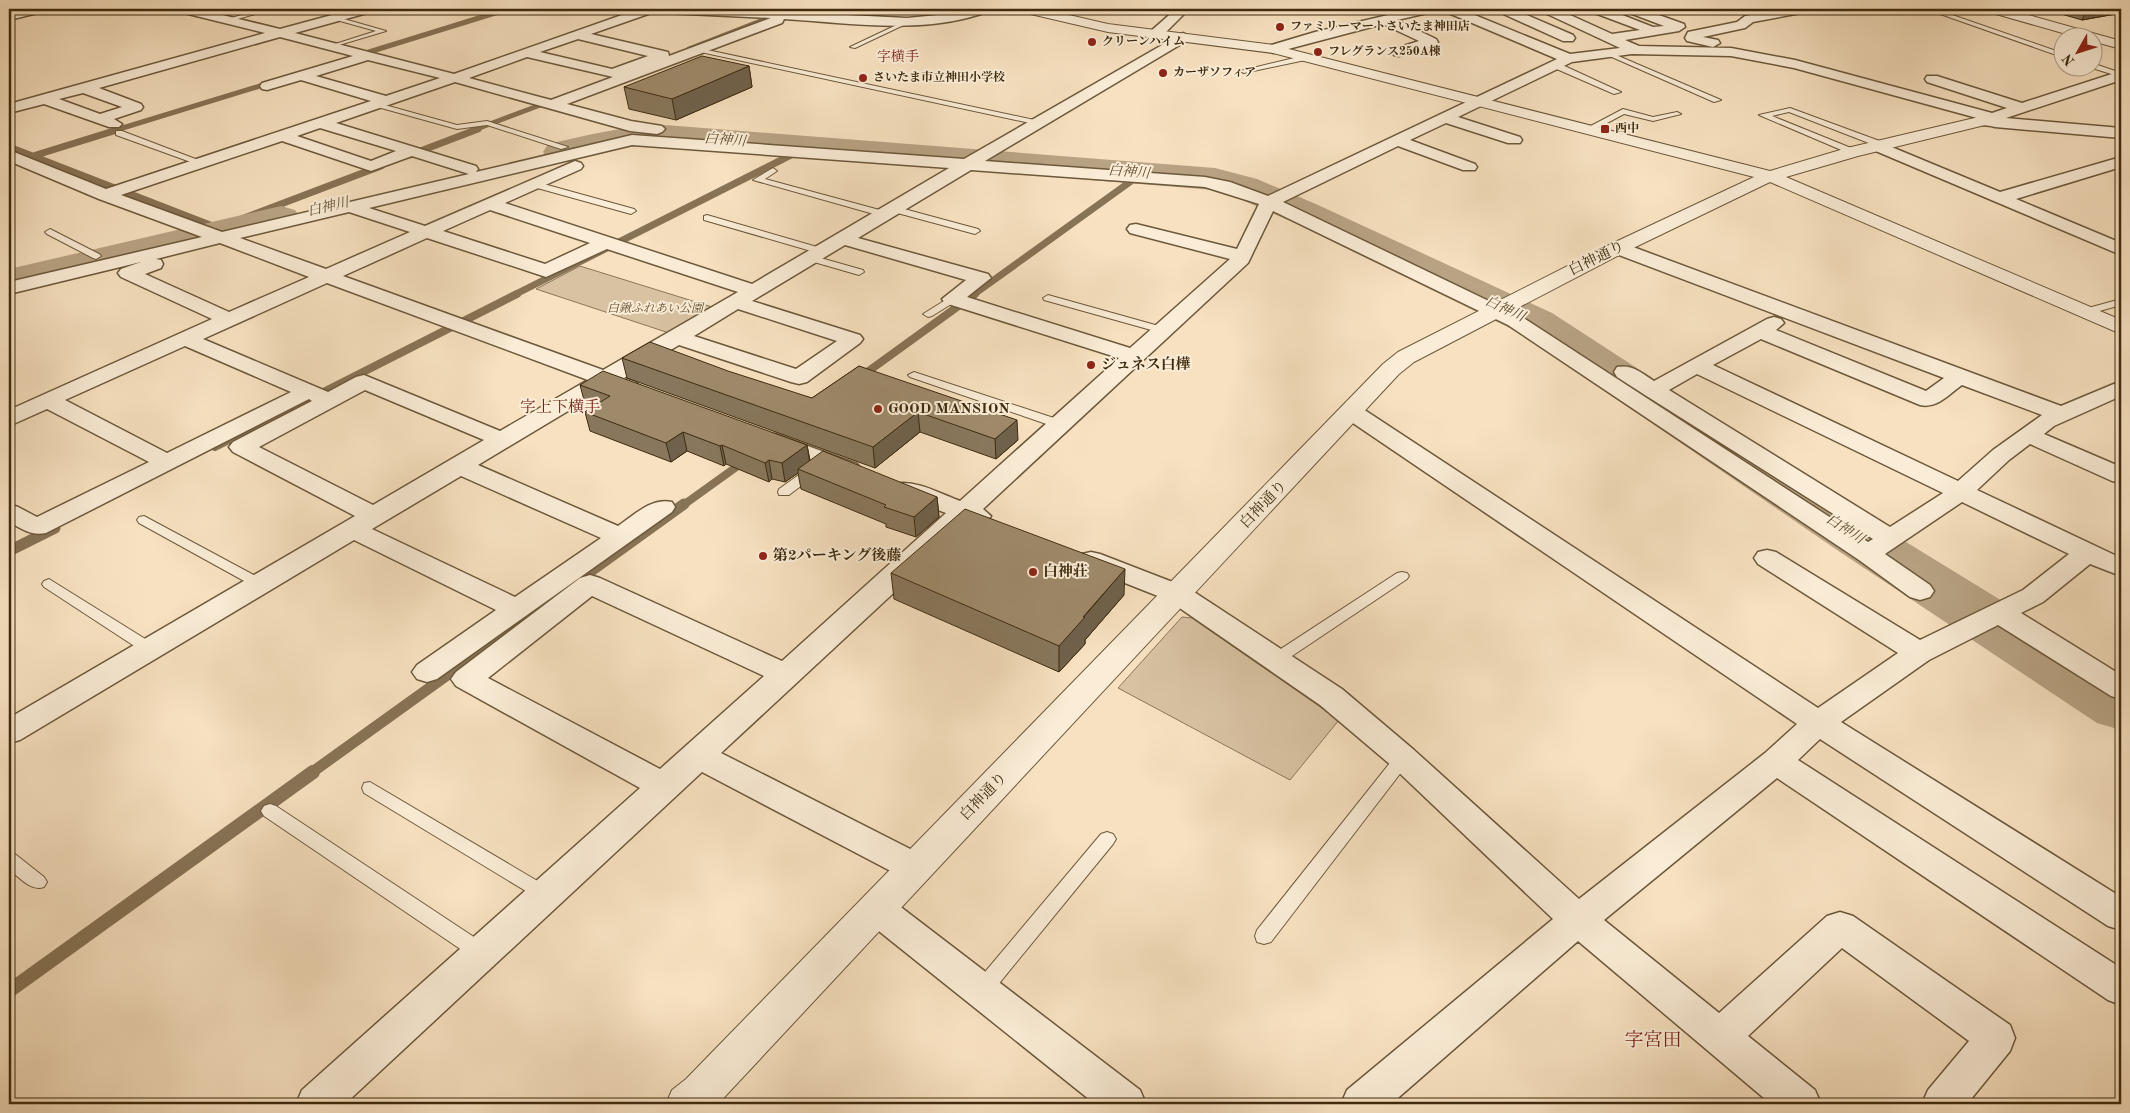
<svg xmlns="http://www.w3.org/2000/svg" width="2130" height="1113" font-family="'Old Standard TT','Noto Serif JP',serif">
<rect width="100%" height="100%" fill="#f7e1c0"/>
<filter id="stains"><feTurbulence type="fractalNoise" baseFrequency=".004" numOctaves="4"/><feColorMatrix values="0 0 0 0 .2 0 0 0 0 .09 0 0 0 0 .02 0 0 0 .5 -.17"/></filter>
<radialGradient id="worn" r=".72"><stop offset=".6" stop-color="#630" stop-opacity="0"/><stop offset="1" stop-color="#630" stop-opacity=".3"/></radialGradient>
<!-- green -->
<path fill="#d8c2a2" stroke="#8b7658" d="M580 266 712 307 669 333 536 289Z
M1182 617 1192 618 1339 720 1290 780 1118 688Z"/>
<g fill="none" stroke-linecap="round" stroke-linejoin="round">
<!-- stream-far4 -->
<path stroke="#877355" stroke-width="5" d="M689 49 771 17
M356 56 508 9
M116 130 273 82
M474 130 551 101"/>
<!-- stream-far3 -->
<path stroke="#877355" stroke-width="7" d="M9 147 223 230
M410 155 478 129
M33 156 120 129
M218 228 381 166
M514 295 809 146
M973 295 1141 174"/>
<!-- stream-far2 -->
<path stroke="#877355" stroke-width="8" d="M859 378 975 294
M215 447 517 294
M682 506 746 460"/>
<!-- stream-far1 -->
<path stroke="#877355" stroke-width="11" d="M9 551 55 528
M573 584 684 504
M311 773 549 602"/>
<!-- stream -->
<path stroke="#877355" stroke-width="14" d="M9 991 313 772"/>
<!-- river -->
<path fill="#b8a384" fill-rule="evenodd" d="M665 125 1215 168 1257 179 1318 205 1552 313 1880 526 2121 674V730L2097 723 1840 552 1520 333 1290 221 1231 195 1213 190 665 145 635 146 561 163 548 160 543 152 548 144C587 135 625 126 665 125Z
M281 206 295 210 301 218 295 226 9 295V269Z"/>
<!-- service casing -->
<g stroke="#6c583b" stroke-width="2">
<path id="service" d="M263 9H273L227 22 224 20Z
M1926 9H1935L2062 53V57Z
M333 17H337L386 31 329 48V46L376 31 333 19Z
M905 21 910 22 855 48 850 47Z
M698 48 1039 121 1043 123 1039 125 696 51 695 50Z
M1605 52H1609L1721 100 1714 102 1605 54Z
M1307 55H1310V59L1244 73 1240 71Z
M1552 63H1558L1621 92 1614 94 1552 67Z
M2092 63 2121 73V77L2092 68Z
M374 102 457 125 487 121 568 147 561 149 487 125 457 129 374 106Z
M1790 108 1885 143 1886 145 1879 147 1789 112 1772 116 1856 150 1857 152 1853 155 1759 115Z
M1623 109 1653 117 1677 112 1681 114 1653 121 1624 114 1592 131 1585 129Z
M116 131H122L206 163 199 165 116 135Z
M773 168 777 171 765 179 887 212 889 214 887 216H881L753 180Z
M533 181 634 209 636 211 631 214 530 186V182Z
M893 206 978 229 980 231 975 234 890 211V207Z
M707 215 824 249 826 251 824 253H818L704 220V216Z
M50 229 99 254 101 256 96 259 93 258 47 234 45 232Z
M810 255 863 270 864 272 859 275 807 260 805 258Z
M1048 295 1166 328 1167 330 1162 333 1044 300 1043 298Z
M952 296 956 297 957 299 956 301 932 316 928 317 923 314Z
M2121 299V305L2085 315 2080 312 2081 310Z
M914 372 1063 421 1065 424 1063 427H1055L910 377 908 375Z
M814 466 818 467 820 470 818 473 789 495H779L778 492 779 489 810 467Z
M144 516 265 581 267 584 265 587H255L139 523 137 520 139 517Z
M1402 572 1407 573 1409 576 1407 579 1280 664 1275 665 1270 664 1267 660 1270 656 1397 573Z
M49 579 155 645 157 649 155 653 150 654 145 653 44 587 42 584 44 581Z
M1403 752 1409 754 1411 758 1409 762 1271 942 1264 944 1257 942 1255 936 1257 930 1397 754Z
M370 782 551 889 554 894 551 899 545 902 539 899 364 793 362 788 364 783Z
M270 804 276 806 489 947 492 953 489 959 482 961 475 959 264 816 261 811 264 806Z
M1107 832 1113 834 1116 839 1113 844 988 997 981 1000 974 997 971 991 974 985 1101 834Z
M9 852 15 854 44 877 47 882 44 887C31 892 19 877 9 869Z"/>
</g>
<!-- minor casing -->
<g stroke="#6c583b" stroke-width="3">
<path id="minor" d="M24 9H44L42 12 9 20V12Z
M178 9H198L280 29 354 9H373L371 12 295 33 454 74 639 9H656L654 12 591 34 668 52 669 56 771 18 666 13 660 9H730L907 18 959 13 972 9H989L987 12C923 35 851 23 784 19L782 23 567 104 631 121 662 126 665 129 662 132 657 134 630 131 455 82 336 123 476 166 478 169 476 172 632 135 964 159 1183 33 1190 37 1188 40 985 161 1205 177 1230 182 1268 196 1557 59 1446 12 1444 9H1460L1570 54 1620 48 1543 12 1541 9H1557L1612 34 1640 30 1592 12 1590 9H1607L1653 27 1664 26 1627 12 1625 9H1642L1684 24 1685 27 1679 31 1625 40 1639 46 1731 48 1795 60 1992 113 2007 108 1927 82 1925 79 1927 76H1937L2022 103 2121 71V80L2006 118 2121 128V138L1995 127C1989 125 1984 126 1978 124L1975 121 1977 118 1794 68 1731 56 1632 54 1572 62 1458 117 1520 137 1522 140 1520 143H1508L1446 123 1410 140 1475 164 1477 167 1475 170H1463L1398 146 1283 202 1522 317 1868 542 1873 539 1645 395 1617 377 1614 372 1617 367C1632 364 1642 373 1654 381L1767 319 1774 317 1781 319 1784 323 1776 330 1926 391 1944 378 1611 252 1609 248 1611 244 1618 242 1625 244 2061 406 2121 381V396L2054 426 2044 434 2121 467V483L2112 481 2030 444 2009 460 1977 490 2121 558V576L2090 564 2043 602 2021 613 2121 675V699L2111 696 1998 625 1929 660 1841 722 2121 897V930L2108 926 1820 739 1798 760 2121 968V1005L2108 1000 1777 778 1604 920 1719 1013 1827 916 1840 912 1853 916 2010 1025 2015 1038 2010 1051 1967 1104H1922L1928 1090 1969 1041 1842 948 1748 1036 1815 1090 1821 1104H1771L1578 941 1391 1104H1341L1347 1090 1553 919 1392 766 1320 705 1168 600 1082 566 1078 560 1082 554 1091 552 1100 554 1188 588 1342 689 1414 750 1579 899 1765 753 1797 724 1344 417 1341 412 1344 407 1352 405 1360 407 1818 708 1898 653 1758 564 1754 558 1758 552 1767 550 1776 552 1920 640 2023 590 2069 554 1962 502 1885 554 1930 585 1934 591 1930 597 1920 600 1910 597 1859 560 1508 325 1273 211 1248 263 983 509 991 516 987 521 978 524 970 522 721 753 928 858 933 868 928 878 916 882 904 878 702 772 345 1104H296L302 1090 640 788 456 686 451 679 456 672 580 578 590 575 600 578 782 661 946 513 895 494 892 489 895 484C915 479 941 494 960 501L1119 358 945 303 942 299 966 280 845 245 752 301 860 335 863 339 860 343 807 382 799 384 791 382 679 345 624 378 636 382 639 387 636 392 628 394 608 387 478 465 618 526C634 515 652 497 672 502L675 507 672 512 437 679 427 682 417 679 412 672 417 665 496 610 354 540 20 740 9 743V718L355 516 233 452 229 447 233 442 312 401 309 399 46 533C31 536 22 529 9 522V504L18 507 37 517 149 462 47 409 9 426V410L212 319 121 277 118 273 121 269 141 262 9 294V282L202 237 99 199 9 161V150L106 189 371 101 301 80 267 90 262 89 260 86 262 83 353 56 280 37 99 88 141 104 143 107 141 110 114 119 122 124 119 127H109L44 104 9 113V104L265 33 180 12ZM578 39 648 56 612 69 540 52ZM527 57 613 77 551 100 469 78ZM368 60 440 78 386 96 316 76ZM83 93 122 107 100 114 59 99ZM320 128 396 151 371 161 297 136ZM282 141 371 171 412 156 469 174 222 232 121 195ZM632 145 949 168 752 284 505 203 581 169 583 166 581 163 575 161 425 226 369 208ZM971 170 1205 187 1259 204 1237 249 1136 224 1130 225 1127 229 1130 233 1230 259 1130 348 967 297 991 278 988 274 858 238ZM490 210 590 243 545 264 443 231ZM349 212 410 232 326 269 240 238ZM427 238 546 277 607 249 738 292 603 370 343 276ZM220 243 309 277 229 312 145 274 161 268 163 264 161 260 156 259ZM327 283 588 380 500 431 364 375 356 377 328 392 203 339ZM738 309 837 341 796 369 694 336ZM1761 339 1920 405C1937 409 1949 394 1962 385L2042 415 1993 450 1958 481 1713 365ZM185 346 291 392 167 453 65 400ZM1697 374 1943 493 1890 527 1669 390ZM365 390 484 440 373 505 259 447ZM461 476 601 538 515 597 372 529ZM592 596 764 676 660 769 488 678Z
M1176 9H1189L1161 37H1151L1150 34 1151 31Z
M1414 9H1434L1432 12 1397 20 1436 39 1438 42 1436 45 1399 56 1394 55 1392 52 1394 49 1419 41 1383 24 1273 53 1266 49 1268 46 1315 32Z
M1497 9H1513L1573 35 1575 38 1573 41H1563L1499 12Z
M1783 9H1807L1801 13 1753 22 1745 28 1703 37 1718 40 1720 43 1713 47 1687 41 1685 38 1688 32 1737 22 1745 16Z
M1877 141 2000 192 2121 157V167L2016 199 2121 243V255L1871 149 1869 146 1871 143Z
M775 434 857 464 861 469 857 474 849 476 767 446 763 441 767 436Z
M877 894 889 898 1140 1090 1146 1104H1095L865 920 859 909 865 898Z"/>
</g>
<!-- tertiary casing -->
<g stroke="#6c583b" stroke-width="2">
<path id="tertiary" d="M1021 9H1043L1108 24 1273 45 1770 171 1847 148 1983 116 1989 118 1991 121 1989 124 1858 156 1786 177 2121 320V334L1770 182 1625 252 1414 362 1399 374 718 1104H666L672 1090 686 1079 1383 364 1398 352 1611 244 1754 177 1273 53 1108 32 1022 12Z
M1988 9H2007L2121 41V49L2092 41V38H2080L1989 12Z"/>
</g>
<!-- service -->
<use href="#service" fill="#faecd6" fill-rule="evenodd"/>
<!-- minor -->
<use href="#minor" fill="#faecd6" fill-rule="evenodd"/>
<!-- tertiary -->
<use href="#tertiary" fill="#faecd6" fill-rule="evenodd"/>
</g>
<!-- wall -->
<path fill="#88775c" stroke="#3e2b0f" d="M2044 9H2121V13L2082 20Z
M749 66 752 87 676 120 629 109 624 87Z
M622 358 812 398 859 366 1018 440 996 459 920 432 875 468 627 378Z
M580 385 807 445 810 460 937 497 939 517 916 537 886 527V524L801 489 798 473 785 482 772 479 769 482 726 464 724 466 687 451 671 462 590 431 585 412 593 407 585 404Z
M891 573 1124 595 1085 640V644L1059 672 894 599Z"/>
<!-- shaded-wall -->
<path fill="#6f614b" stroke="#3e2b0f" d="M2087 9H2121V13L2082 20Z
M749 66 752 87 676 120 672 99Z
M918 412 920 432 875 468 873 447Z
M1017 420 1018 440 996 459 995 439Z
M683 432 687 451 671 462 666 443Z
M722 445 726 464 724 466 720 446Z
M807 445 810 465 798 469V473L785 482 782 463Z
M769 460 772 479 769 482 765 463Z
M937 497 939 517 916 537 914 517Z
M1125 569 1124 595 1085 640V644L1059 672V646Z"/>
<!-- building -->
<path fill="#9e8a6b" stroke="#3e2b0f" d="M702 56 749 66 672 99 624 87Z
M650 342 728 371 812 398 859 366 1017 420 995 439 918 412 873 447 622 358Z
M603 371 807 445 782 463 769 460 765 463 722 445 720 446 683 432 666 443 585 412 610 396 580 385Z
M823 451 937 497 914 517 884 507 886 505 798 469Z
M965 509 1125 569 1083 617H1085L1059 646 891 573Z"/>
<!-- markers -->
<g fill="#8f2418" stroke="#faecd6" stroke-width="2">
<circle cx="1280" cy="27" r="5"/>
<circle cx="1092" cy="42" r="5"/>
<circle cx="1318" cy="52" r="5"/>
<circle cx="1163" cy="73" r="5"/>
<circle cx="863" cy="78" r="5"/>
<rect x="1600" y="124" width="10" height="10" rx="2.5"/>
<circle cx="1091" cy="365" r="5"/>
<circle cx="878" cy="409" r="5"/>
<circle cx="763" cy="556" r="5"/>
<circle cx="1033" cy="572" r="5"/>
</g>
<g text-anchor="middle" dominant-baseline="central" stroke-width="4" stroke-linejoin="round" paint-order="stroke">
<!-- far-poi labels -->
<g font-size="12" font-weight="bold" fill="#3e2b0f" stroke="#faecd6" text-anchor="start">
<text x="1290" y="27">ファミリーマートさいたま神田店</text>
<text x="1102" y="42">クリーンハイム</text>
<text x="1328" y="52">フレグランス250A棟</text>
<text x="1173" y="73">カーザソフィア</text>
<text x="873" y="78">さいたま市立神田小学校</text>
<text x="1615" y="129">西中</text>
</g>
<!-- far-park labels -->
<g font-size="12" font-style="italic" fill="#645134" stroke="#faecd6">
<text x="655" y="309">白鍬ふれあい公園</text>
</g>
<!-- far-neighbourhood labels -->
<g font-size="14" fill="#7a1f14" stroke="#faecd6">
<text x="898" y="57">字横手</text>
</g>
<!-- far-water labels -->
<g font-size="14" font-style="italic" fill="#634f32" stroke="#faecd6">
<text transform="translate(725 140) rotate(5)">白神川</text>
<text transform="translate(1129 172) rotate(5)">白神川</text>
<text transform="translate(328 207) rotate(-13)">白神川</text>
<text transform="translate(1505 309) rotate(25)">白神川</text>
<text transform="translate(1845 529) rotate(33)">白神川</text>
</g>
<!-- street labels -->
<g font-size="15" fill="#3e2b0f" stroke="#faecd6">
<text transform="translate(1597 259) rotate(-26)">白神通り</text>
<text transform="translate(1264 505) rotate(-46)">白神通り</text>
<text transform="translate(984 797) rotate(-46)">白神通り</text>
</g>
<!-- poi labels -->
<g font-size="15" font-weight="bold" fill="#3e2b0f" stroke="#faecd6" text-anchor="start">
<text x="1101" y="365">ジュネス白樺</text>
<text x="888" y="409">GOOD MANSION</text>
<text x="773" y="556">第2パーキング後藤</text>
<text x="1043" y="572">白神荘</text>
</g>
<!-- neighbourhood labels -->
<g font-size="16" fill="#7a1f14" stroke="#faecd6">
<text x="560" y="408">字上下横手</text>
</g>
<!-- near-neighbourhood labels -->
<g font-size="19" fill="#7a1f14" stroke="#faecd6">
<text x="1653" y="1041">字宮田</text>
</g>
</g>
<!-- margin -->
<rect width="2130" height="1113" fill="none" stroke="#f7e1c0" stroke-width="30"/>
<rect x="10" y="10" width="2110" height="1093" fill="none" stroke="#3e2b0f" stroke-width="2.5"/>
<rect x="15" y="15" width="2100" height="1083" fill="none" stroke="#3e2b0f"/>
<!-- north arrow -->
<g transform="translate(2078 52) rotate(231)"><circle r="24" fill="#faecd6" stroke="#af9f86"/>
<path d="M0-4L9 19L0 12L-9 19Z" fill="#8f2418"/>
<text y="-8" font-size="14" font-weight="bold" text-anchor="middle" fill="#3e2b0f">N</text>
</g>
<rect width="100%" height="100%" filter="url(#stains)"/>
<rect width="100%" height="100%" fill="url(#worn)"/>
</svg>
